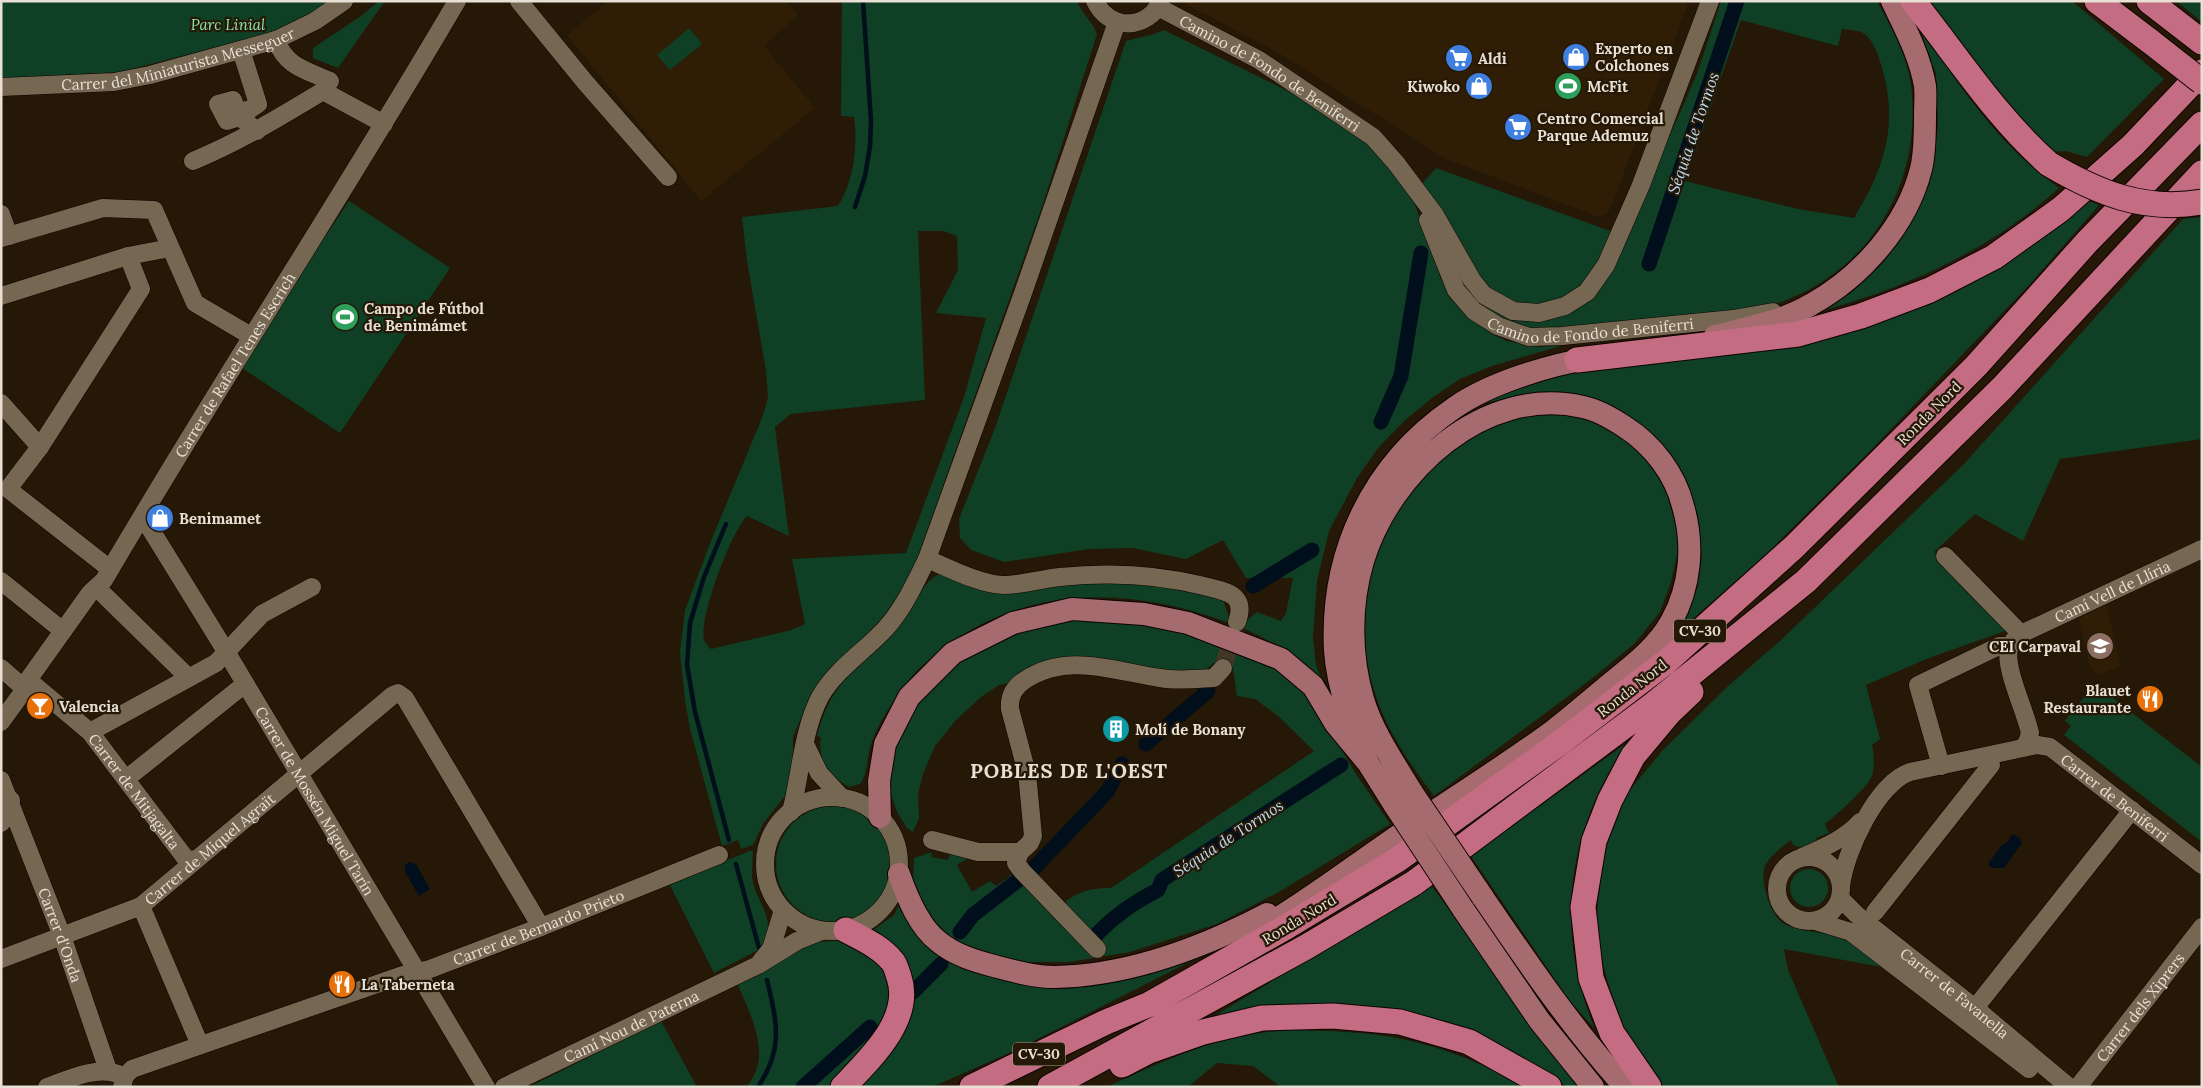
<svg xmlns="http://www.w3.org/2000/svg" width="2203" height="1088" font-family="Lora,serif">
<rect width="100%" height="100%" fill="#251806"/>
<!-- built -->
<path fill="#2f1e05" d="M608 1H786L798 15 764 46 815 108 701 201 567 35Z
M1180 1H1689L1611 207 1607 214 1599 217 1446 159 1274 50Z
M2107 605 2120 666 2099 675 2090 668 2079 618Z"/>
<!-- green -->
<path fill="#0f3f25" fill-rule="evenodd" d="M1 1H330C310 15 289 26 266 34L120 72 1 78Z
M379 1H385L338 68 313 58V48L361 16Z
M842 1H1077C1082 14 1093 22 1097 34L1042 207 918 556 905 584 893 603 879 622 819 684 810 697 793 737V765L787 793 763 824 753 845 741 849 738 840 722 846 690 729 685 700 680 652 685 610 711 541 762 418 768 398 766 371 747 261 742 217 838 206C854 181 858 146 854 117L841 116ZM918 231H943L957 236 958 270 936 313 986 318 964 397 906 553 792 559 805 624 791 630 711 649C708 646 705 643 704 640 699 617 731 532 747 516L789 536 775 427 791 414 925 400Z
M1721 1H1877C1891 27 1907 55 1911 85 1922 177 1877 262 1791 298 1775 306 1757 308 1740 310 1705 316 1670 319 1635 322 1611 324 1587 326 1563 328 1554 328 1542 331 1533 329 1516 326 1499 319 1484 311 1464 299 1458 277 1454 257L1483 300 1558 315 1622 244 1697 74ZM1741 20 1838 46 1842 29C1848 30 1856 30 1861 32 1873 37 1879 57 1882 68 1899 124 1884 170 1854 218L1798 209 1685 181Z
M1929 1H2072L2164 79 2087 157 2066 151 2051 152 2026 128Z
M2176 1H2202V22Z
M1919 27C1962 89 1997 144 2059 188 1989 251 1908 287 1818 312L1851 293 1883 263 1913 217 1932 169 1938 126 1936 74Z
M689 28 702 44 670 70 657 55Z
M1164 30 1306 100 1358 134 1384 160 1414 202 1441 279 1454 301 1468 317 1492 334 1507 341 1539 347 1564 345 1492 366 1460 379 1432 398 1404 421 1378 448 1357 478 1329 531 1317 581 1313 638 1316 665 1325 689C1307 658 1274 643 1243 628L1245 622 1257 612 1281 621 1286 613 1293 578H1246L1223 540 1186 559 1132 548 1089 549 1004 562 971 550 960 538 959 519 995 428 1126 41 1154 34Z
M1436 168 1613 232C1610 240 1607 249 1603 256 1578 303 1525 324 1484 284 1476 277 1471 265 1466 255 1451 232 1436 208 1422 184Z
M2083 199 2099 205 2030 284 1871 450 1766 554 1680 630 1698 586 1702 556 1698 515 1682 475 1665 451 1547 394 1487 402 1507 393 1576 371 1854 326Z
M349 201 450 268 340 433 239 366Z
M2202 217V439L2060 459 2023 541 1975 514 1934 552 2008 630 1929 658 1866 685 1880 739 1872 745C1874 754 1875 767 1872 776 1866 789 1836 815 1825 824L1829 833 1816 838 1817 845 1802 848 1793 845 1791 840C1782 847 1772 854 1766 864 1758 877 1770 915 1783 923 1797 932 1822 931 1839 937 1856 943 1872 957 1887 968L1784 949 1788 970 1839 1087H1664L1624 1028 1608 983 1596 935 1598 900 1606 845 1620 802 1662 751 1727 687 1781 640 1964 464 2183 219Z
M1558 414 1591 421 1626 440 1647 459 1665 488 1676 525 1678 550 1671 582 1660 612 1635 643 1590 680 1434 796C1408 761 1384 727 1372 684 1347 596 1386 497 1460 444 1474 434 1489 424 1506 419 1522 414 1541 414 1558 414Z
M937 575C978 574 1021 579 1063 581 1119 584 1167 581 1222 597L1230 620 1229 623C1136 588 1034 583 949 644 934 655 919 667 907 682 893 701 874 729 869 752 866 764 868 773 860 784L849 787C830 776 817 760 821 738L817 735C822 719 827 703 837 690 858 661 890 642 910 611 918 598 923 584 937 575Z
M1081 617 1152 621 1247 652 1300 681 1356 774 1390 824 1279 892 1217 924 1130 952 1069 962H1015L961 948 935 926 913 885 914 858 932 852 931 857 948 860 950 854 968 858 957 865 972 892 990 881 996 886 1016 872 1067 908 1066 901C1082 890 1093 888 1111 888L1314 751 1278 716 1255 699 1237 696 1233 669 1214 663 1201 673 1193 676 1117 662 999 685 981 697 956 720 935 746 923 774 918 794 919 818 913 832 907 828 897 812 891 794 889 775 893 754 914 704 946 668 995 636Z
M2100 688 2202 767V842L2064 735 2071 726 2065 721 2088 692Z
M1628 742C1567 829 1553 931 1595 1029L1569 1000 1471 856Z
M776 864a58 58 0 1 1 116 0a58 58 0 1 1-116 0Z
M749 851H753C753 861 751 873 753 883 760 908 777 919 762 948L714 973 670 885Z
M1790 888a19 19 0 1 1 38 0a19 19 0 1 1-38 0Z
M1431 885 1578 1087H1568L1529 1062 1488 1042 1241 1013 1216 1015Z
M900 903 903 909 1016 978 1201 956 1016 1050 932 1087H854L908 1009 869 933 894 915Z
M848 940 883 960 892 994 879 1029 831 1087H746C774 1057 750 1014 737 983L814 942Z
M661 1021 697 1087H529Z
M1291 1030C1325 1031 1358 1031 1391 1037 1434 1044 1487 1064 1524 1087H1281L1253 1066 1217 1063 1188 1087H1107C1152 1066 1199 1044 1249 1035 1263 1032 1277 1031 1291 1030Z"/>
<!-- water -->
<path fill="#000f1b" d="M2012 834 2020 838 2022 843 2004 868H1992L1988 864 2001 846 2008 842Z
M409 862 416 864 430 889 419 896 405 872V865Z"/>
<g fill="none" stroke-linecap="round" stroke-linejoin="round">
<!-- stream -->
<path stroke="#000f1b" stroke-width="4.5" d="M855 207 865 176 870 146 871 121 863 1
M726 524 704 577 690 623 687 665 695 712 729 840
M736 864 759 948
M758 1087C784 1048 777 1023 767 980"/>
<!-- canal -->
<path stroke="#000f1b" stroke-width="15" d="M1649 264 1737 1
M1381 422 1401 376 1421 253
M1253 586 1312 550
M1146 744 1208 691
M1034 868 1107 792 1122 764
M960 932 973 915 1021 878
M1097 934C1115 915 1134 902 1158 890L1162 880 1341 765
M913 992 941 964
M803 1087 870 1027"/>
<!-- minor-tunnel -->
<path stroke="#423625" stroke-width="18" stroke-dasharray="18 9" stroke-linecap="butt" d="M1223 668 1235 628"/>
<!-- minor casing -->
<g stroke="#0e0400" stroke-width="19">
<g id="minor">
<path d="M519 1 585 82 668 177"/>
<path d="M1095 1C1105 22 1128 30 1148 17 1154 13 1158 8 1159 1"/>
<path id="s1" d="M1158 7 1259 60 1373 137 1396 163 1435 215 1472 280 1484 295 1513 311 1539 313 1565 306 1587 292 1606 265 1641 185 1710 1"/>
<path d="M241 50 258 104 249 110 237 111 233 100 218 104 227 121 240 117 257 131"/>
<path id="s2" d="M1 87 114 82 150 75 276 40 315 21 344 1"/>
<path d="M323 91 384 124"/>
<path d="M193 161C239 142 280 117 323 91L330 81C306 70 286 67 276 40"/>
<path d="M1 214 9 236"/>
<path id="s3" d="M1428 220 1456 290 1474 311 1498 326 1529 337 1562 336 1733 319 1773 312"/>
<path d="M1 238 103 208 154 210 195 303 251 336"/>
<path d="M1 296 128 256 170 248"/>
<path d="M1 403 40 447"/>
<path id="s4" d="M143 517 227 653 486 1087"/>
<path d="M1945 556 2021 634"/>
<path d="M927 559C949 568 979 584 1003 585 1022 585 1041 579 1060 577 1108 572 1156 574 1204 586 1227 592 1247 594 1237 622"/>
<path d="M110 569 8 489 40 447 141 289 128 256"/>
<path d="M1 581 63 631"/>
<path d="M97 588 189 678"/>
<path d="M1 668 25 689"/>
<path id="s5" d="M28 680 90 732 186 859 196 860"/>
<path id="s6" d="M1 722 25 689 28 680 90 593 104 580C218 385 343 196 457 1"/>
<path d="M90 732 216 663 262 614 312 587"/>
<path d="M805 744 819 773 842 798"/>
<path id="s7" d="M2022 748 2027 743 2030 733C2026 712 2004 668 2009 649 2011 642 2016 638 2021 634L2202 549"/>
<path d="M1941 766 1918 685 1999 646H2010"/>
<path d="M126 779 245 684"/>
<path id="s8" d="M1 780 62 936 108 1070"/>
<circle cx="832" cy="864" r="67"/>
<path d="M791 812C801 774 802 732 820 697 835 670 865 651 886 628 904 608 915 583 927 559L1023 293 1117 22"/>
<path d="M1 823 10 812 11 800"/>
<path d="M932 840 978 852H1020"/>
<path d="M1020 852 1030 843 1033 836 1027 773 1010 709C1009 697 1014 687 1025 680 1067 652 1114 671 1160 678 1178 681 1196 679 1214 678L1223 668"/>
<path d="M1020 852 1016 863 1022 871 1097 949"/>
<circle cx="1809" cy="889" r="32"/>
<path d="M1802 857C1823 848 1845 839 1860 822"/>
<path id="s9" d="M1841 887C1844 853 1877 783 1910 772L2037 745 2050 747 2202 865"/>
<path id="s10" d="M1840 898 1857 915 1975 1008 2069 1087"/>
<path d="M141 906 200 1045"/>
<path d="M1875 912 1991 765"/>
<path d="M1815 921 1851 932 2029 1069"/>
<path id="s11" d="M1 959 141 906 393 695 398 693 405 698 541 927"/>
<path d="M761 961 771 949 783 910"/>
<path d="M1975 1008 2132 810"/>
<path d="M47 1087C69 1079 96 1066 118 1074"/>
<path id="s12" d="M122 1087 125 1076 132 1069 403 975 430 969 541 927 719 855"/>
<path id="s13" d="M504 1087 758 965 797 941 822 931"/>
<path id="s14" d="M2078 1087 2202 927"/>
</g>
</g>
<!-- major casing -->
<g stroke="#0e0400" stroke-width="24">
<path id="major" d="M1715 336C1747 328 1784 321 1812 304 1862 276 1907 225 1921 169 1925 153 1925 133 1925 116 1925 106 1926 95 1925 86 1920 56 1905 28 1892 1
M1368 763C1353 727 1338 691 1335 651 1330 553 1372 464 1454 408 1491 382 1550 365 1595 357
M880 817 879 781 885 744 909 697 953 653 1013 623 1072 609 1144 614 1188 623 1281 659 1313 686 1335 723 1368 763 1395 806
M899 874C907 897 919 927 939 942 955 955 975 961 994 966 1013 971 1034 977 1054 977 1128 976 1202 948 1267 914
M1482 896C1527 962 1571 1027 1625 1087
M1463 909 1539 1020 1593 1087
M1255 932C1303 905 1352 867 1399 835 1450 800 1504 767 1554 730 1571 717 1588 702 1605 688 1629 668 1655 650 1671 622 1691 586 1694 544 1683 506 1675 474 1653 445 1625 427 1613 419 1598 410 1583 407 1484 384 1390 472 1363 561 1350 605 1350 655 1363 699 1373 733 1395 764 1413 794"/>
</g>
<!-- highway casing -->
<g stroke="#0e0400" stroke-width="27">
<path id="highway" d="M1913 1C1958 57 1995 116 2049 164
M2097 1 2151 42
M2149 1 2202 42
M1577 360 1798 334 1861 316 1930 290 1994 257 2061 209 2133 145 2202 72
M1122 1065 1149 1051 1203 1032 1262 1018 1333 1016 1400 1022 1469 1042 1549 1087
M843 1087C870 1059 913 1019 899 977 897 972 896 966 893 962 881 947 863 939 846 930
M972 1087 1106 1022 1150 1004 1286 927 1397 860 1561 742 1666 662 1794 547 1976 366 2087 242 2202 124
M1050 1087 1306 947 1414 883 1654 704 1806 581 2002 388 2202 173
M1649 1087 1612 1033 1591 978 1583 907 1594 841 1610 800 1633 756 1669 713 1691 692"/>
</g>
<!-- minor -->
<use href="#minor" stroke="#766752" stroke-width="18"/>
<!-- major -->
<use href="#major" stroke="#a56b6f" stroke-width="22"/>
<!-- highway -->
<use href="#highway" stroke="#c46d82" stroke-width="25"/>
<!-- major-bridge casing -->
<g stroke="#0e0400" stroke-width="24" stroke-linecap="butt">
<path id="major-bridge" d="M1413 794 1482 896
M1395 806 1463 909"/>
</g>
<!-- highway-bridge casing -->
<g stroke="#0e0400" stroke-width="27" stroke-linecap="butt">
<path id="highway-bridge" d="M2151 42 2202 82
M2049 164C2098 193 2144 212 2202 202"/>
</g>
<!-- major-bridge -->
<use href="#major-bridge" stroke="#a56b6f" stroke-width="22"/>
<!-- highway-bridge -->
<use href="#highway-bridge" stroke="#c46d82" stroke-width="25"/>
</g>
<!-- icons -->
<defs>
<g id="shop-disc" transform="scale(1.4375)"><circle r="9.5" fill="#3f7fe0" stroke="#251806"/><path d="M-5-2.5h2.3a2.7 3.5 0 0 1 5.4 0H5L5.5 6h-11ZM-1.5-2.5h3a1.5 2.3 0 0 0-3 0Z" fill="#fff"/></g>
<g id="supermarket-disc" transform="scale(1.4375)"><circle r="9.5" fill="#3f7fe0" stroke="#251806"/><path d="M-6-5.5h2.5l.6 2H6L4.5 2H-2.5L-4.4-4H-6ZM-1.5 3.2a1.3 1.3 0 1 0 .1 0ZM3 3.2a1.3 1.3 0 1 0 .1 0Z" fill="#fff"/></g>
<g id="stadium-disc" transform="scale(1.4375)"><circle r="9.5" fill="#2e9e5b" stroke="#251806"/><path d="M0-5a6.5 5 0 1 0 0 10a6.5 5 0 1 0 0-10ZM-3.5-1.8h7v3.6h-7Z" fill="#fff"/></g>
<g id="school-disc" transform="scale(1.4375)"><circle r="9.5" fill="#8d6e63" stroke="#251806"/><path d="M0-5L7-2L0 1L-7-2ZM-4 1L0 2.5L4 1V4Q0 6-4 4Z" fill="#fff"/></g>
<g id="restaurant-disc" transform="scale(1.4375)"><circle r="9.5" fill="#e8710a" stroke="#251806"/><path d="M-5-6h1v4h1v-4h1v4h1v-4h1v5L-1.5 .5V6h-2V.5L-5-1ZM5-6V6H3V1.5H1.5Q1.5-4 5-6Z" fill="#fff"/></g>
<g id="bar-disc" transform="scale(1.4375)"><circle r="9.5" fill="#e8710a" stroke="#251806"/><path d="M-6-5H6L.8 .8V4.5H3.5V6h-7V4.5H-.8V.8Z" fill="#fff"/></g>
<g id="building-disc" transform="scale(1.4375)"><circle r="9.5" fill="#0f9aa8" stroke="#251806"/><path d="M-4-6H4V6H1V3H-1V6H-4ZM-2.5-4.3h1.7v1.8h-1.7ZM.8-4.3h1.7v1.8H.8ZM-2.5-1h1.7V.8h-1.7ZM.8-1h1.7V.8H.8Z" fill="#fff"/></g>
</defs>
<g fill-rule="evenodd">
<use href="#shop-disc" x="1576" y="57"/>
<use href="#supermarket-disc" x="1459" y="58"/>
<use href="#shop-disc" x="1479" y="86"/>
<use href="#stadium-disc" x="1568" y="86"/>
<use href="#supermarket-disc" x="1518" y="127"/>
<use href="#stadium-disc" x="345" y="317"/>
<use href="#shop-disc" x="160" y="518"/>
<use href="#school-disc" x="2100" y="646"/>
<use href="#restaurant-disc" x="2150" y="699"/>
<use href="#bar-disc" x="40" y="706"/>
<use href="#building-disc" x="1116" y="729"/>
<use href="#restaurant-disc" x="342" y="984"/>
</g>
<g text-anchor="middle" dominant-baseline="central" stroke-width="4.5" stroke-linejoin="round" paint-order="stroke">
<!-- shield labels -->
<g fill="#251806" stroke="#aea497" stroke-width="1">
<rect x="1674" y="619.5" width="52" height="23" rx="4"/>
<rect x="1013" y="1042.5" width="52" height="23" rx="4"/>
</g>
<g font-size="14" font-weight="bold" fill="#e9e0d5">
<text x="1700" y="631">CV-30</text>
<text x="1039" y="1054">CV-30</text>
</g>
<!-- park labels -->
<g font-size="15" font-style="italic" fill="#8ae6ac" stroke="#251806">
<text x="228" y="24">Parc Linial</text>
</g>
<!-- poi labels -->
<g font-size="15" font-weight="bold" fill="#e9e0d5" stroke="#251806" text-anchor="start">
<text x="1595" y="48">Experto en<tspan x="1595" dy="17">Colchones</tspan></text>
<text x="1478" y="58">Aldi</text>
<text x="1460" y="86" text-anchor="end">Kiwoko</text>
<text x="1587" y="86">McFit</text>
<text x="1537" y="118">Centro Comercial<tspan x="1537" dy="17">Parque Ademuz</tspan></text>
<text x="364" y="308">Campo de Fútbol<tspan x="364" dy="17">de Benimámet</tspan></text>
<text x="179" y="518">Benimamet</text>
<text x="2081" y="646" text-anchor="end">CEI Carpaval</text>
<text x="2131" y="690" text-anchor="end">Blauet<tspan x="2131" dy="17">Restaurante</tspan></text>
<text x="59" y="706">Valencia</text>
<text x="1135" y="729">Molí de Bonany</text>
<text x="361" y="984">La Taberneta</text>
</g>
<!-- street labels -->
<g font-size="15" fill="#e9e0d5" stroke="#251806">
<text stroke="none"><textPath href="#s2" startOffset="180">Carrer del Miniaturista Messeguer</textPath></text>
<text stroke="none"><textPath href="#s1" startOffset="130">Camino de Fondo de Beniferri</textPath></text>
<text stroke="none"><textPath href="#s3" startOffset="225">Camino de Fondo de Beniferri</textPath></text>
<text stroke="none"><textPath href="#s6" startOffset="428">Carrer de Rafael Tenes Escrich</textPath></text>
<text transform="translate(1929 413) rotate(-45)">Ronda Nord</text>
<text stroke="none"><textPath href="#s7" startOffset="225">Camí Vell de Llíria</textPath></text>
<text transform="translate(1632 688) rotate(-38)">Ronda Nord</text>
<text stroke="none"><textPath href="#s5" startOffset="155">Carrer de Mitjagalta</textPath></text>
<text stroke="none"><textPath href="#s9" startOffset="364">Carrer de Beniferri</textPath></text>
<text stroke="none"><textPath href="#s4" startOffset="332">Carrer de Mossén Miguel Tarín</textPath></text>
<text stroke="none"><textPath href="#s11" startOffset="239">Carrer de Miquel Agraït</textPath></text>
<text transform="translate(1299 919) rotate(-31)">Ronda Nord</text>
<text stroke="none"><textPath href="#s12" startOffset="452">Carrer de Bernardo Prieto</textPath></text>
<text stroke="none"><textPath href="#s8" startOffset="166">Carrer d'Onda</textPath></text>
<text stroke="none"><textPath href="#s10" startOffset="149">Carrer de Favanella</textPath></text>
<text stroke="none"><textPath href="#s14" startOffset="101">Carrer dels Xiprers</textPath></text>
<text stroke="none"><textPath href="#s13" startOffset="141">Camí Nou de Paterna</textPath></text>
</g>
<!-- water labels -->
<g font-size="16" font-style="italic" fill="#b9daf2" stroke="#251806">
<text transform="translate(1693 133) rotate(-71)">Séquia de Tormos</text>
<text transform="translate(1228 838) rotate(-33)">Séquia de Tormos</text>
</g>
<!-- district labels -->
<g font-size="20" font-weight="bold" letter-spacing="1" fill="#e9e0d5" stroke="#251806">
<text x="1069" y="770">POBLES DE L'OEST</text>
</g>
</g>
<!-- border -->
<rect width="2203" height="1088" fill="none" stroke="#e9e0d5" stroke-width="5"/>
</svg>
